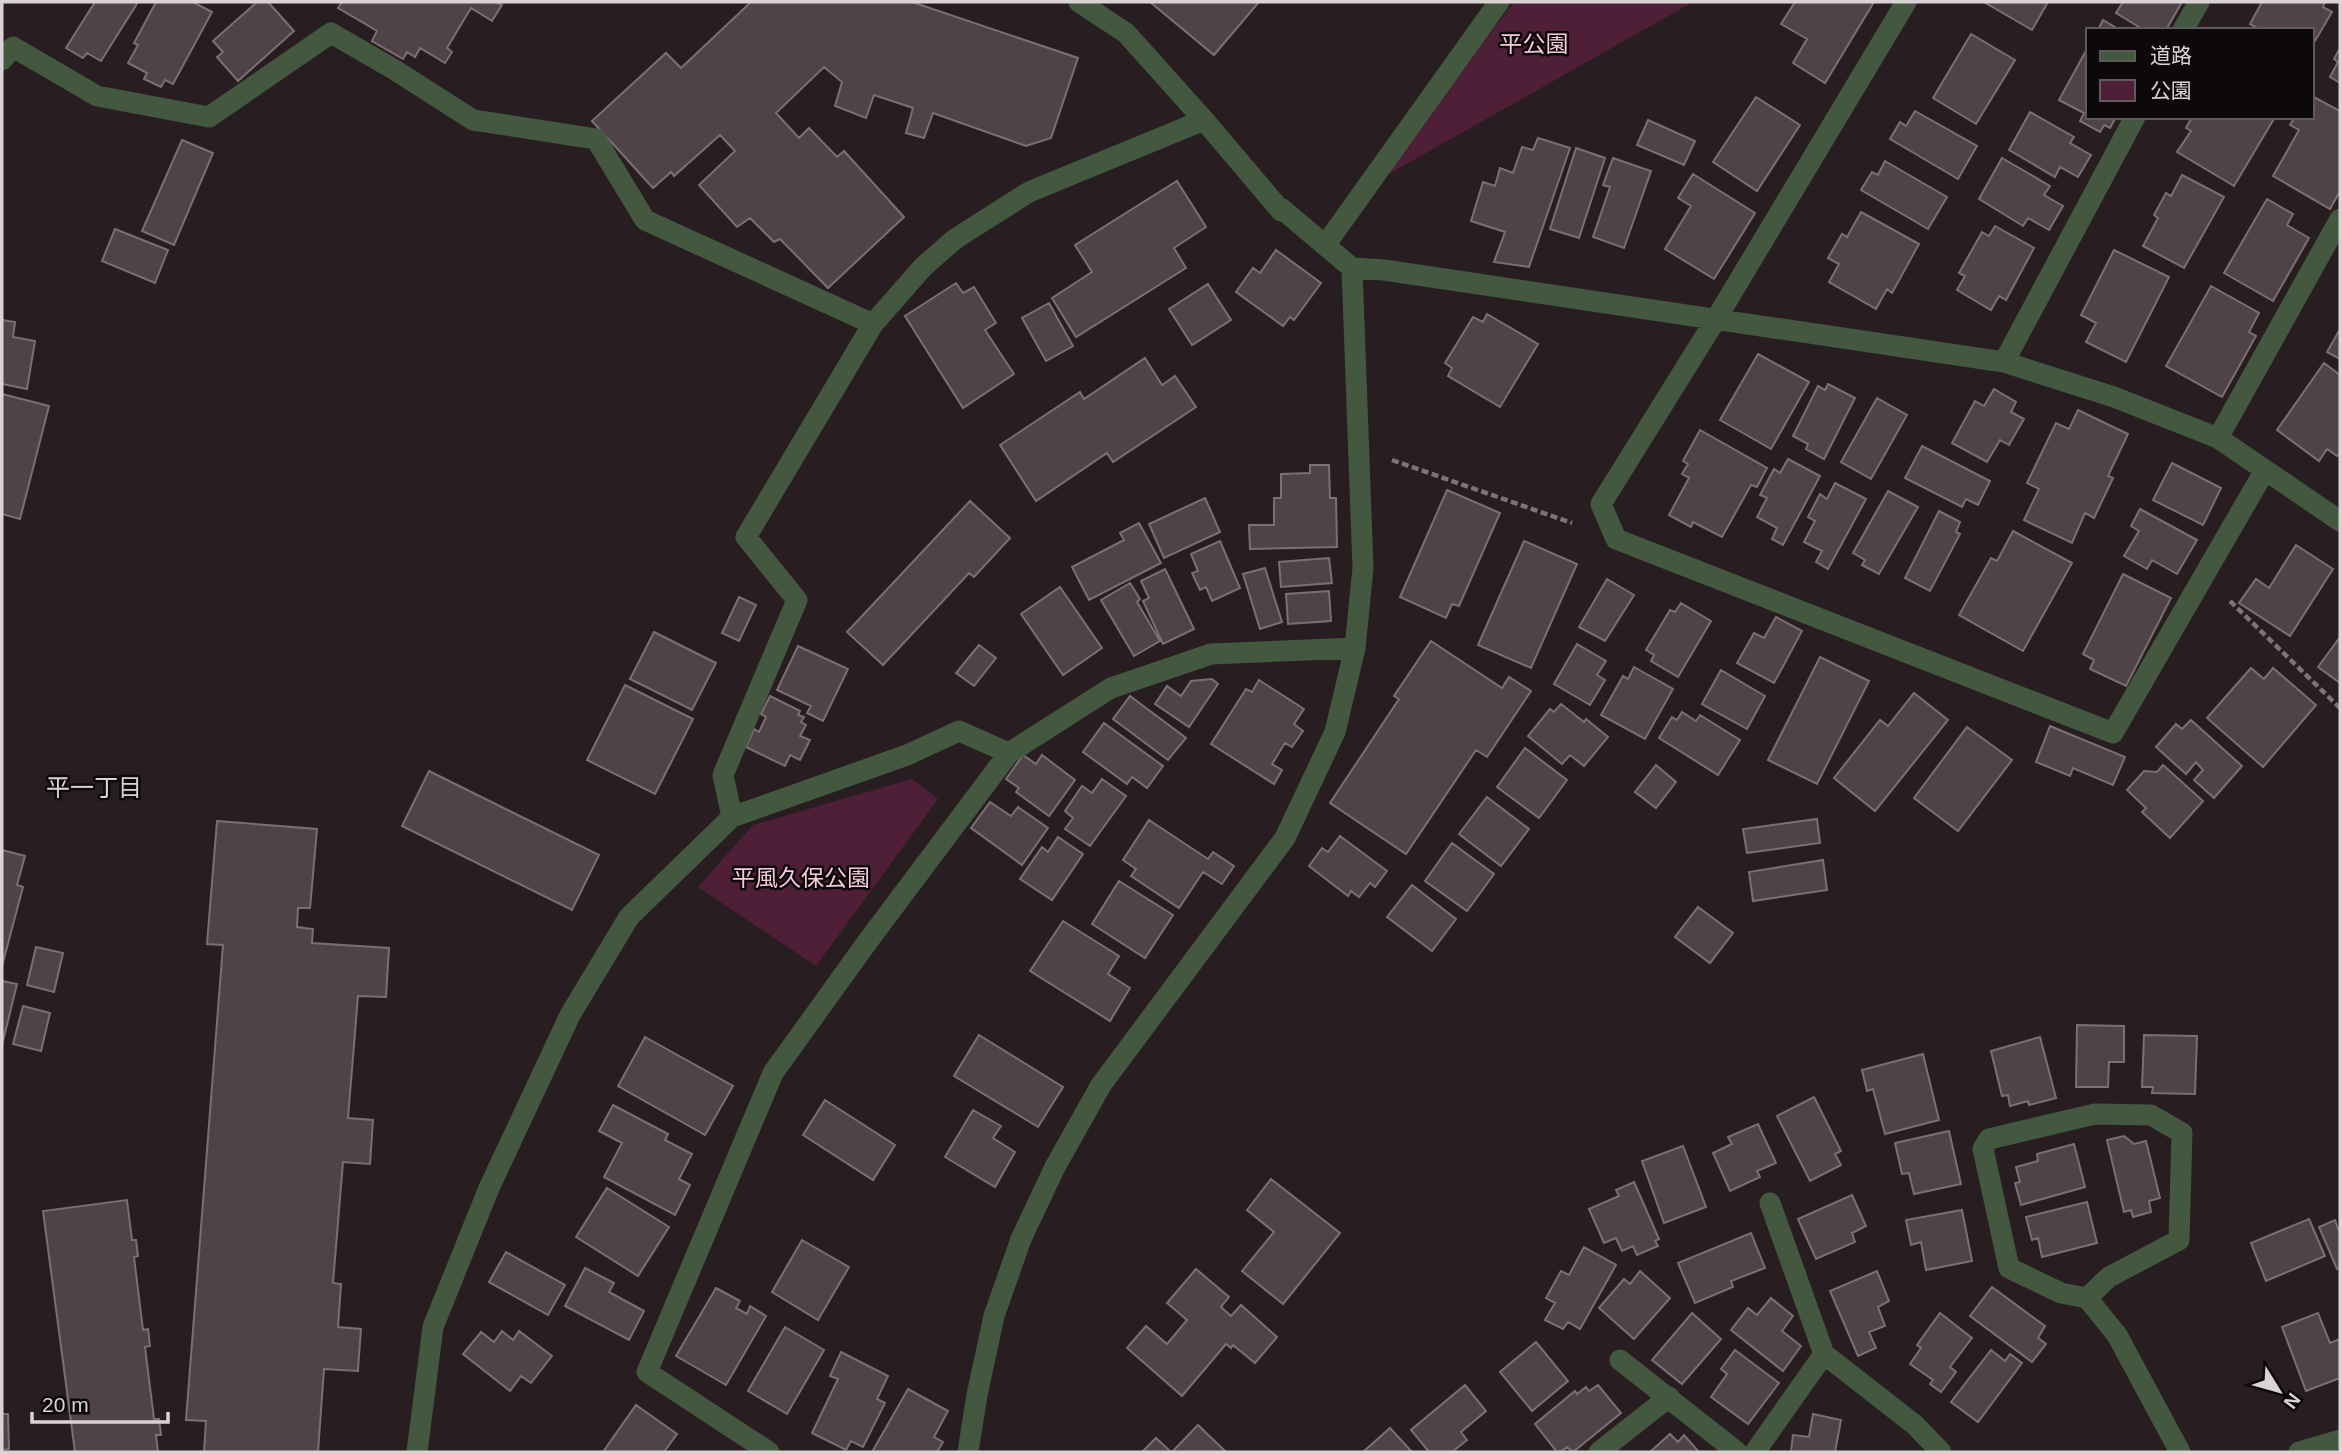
<svg xmlns="http://www.w3.org/2000/svg" width="2342" height="1454" font-family="Arial,'Noto Sans JP',sans-serif">
<rect width="100%" height="100%" fill="#281e22"/>
<!-- green -->
<path fill="#4e1f37" d="M1514 2H1693L1371 184Z
M912 779 938 799 816 966 698 887 753 825Z"/>
<!-- building -->
<path fill="#4f4348" stroke="#7c6f74" stroke-width="2" d="M95 2H138L101 61 87 53 83 58 66 48Z
M156 2H193L212 12 173 84 165 80 161 87 144 79 147 73 128 63 138 45 134 43Z
M257 2H268L294 31 238 81 217 57 223 52 213 41Z
M342 2H496L502 5 492 21 471 8 447 48 452 52 445 63 420 48 415 57 407 52 403 59 372 41 377 31 338 8Z
M751 2H912L1078 58 1051 138 1026 146 933 113 924 138 906 133 913 108 874 95 866 118 835 106 842 82 824 67 776 113 799 138 809 128 837 157 844 151 904 217 828 288 780 239 774 242 750 218 737 227 699 185 735 151 720 135 674 176 671 172 653 188 592 121 666 53 681 68Z
M1150 2H1259L1214 55Z
M1795 2H1874L1825 83 1793 63 1807 39 1781 24Z
M1984 2H2048L2032 30Z
M2123 2H2182L2166 30H2144L2116 13Z
M2262 2H2325L2323 7 2332 12 2312 46V30H2261L2250 24Z
M2103 20 2120 30H2098Z
M1971 34 2015 60 1976 124 1933 98Z
M2088 47V117H2116L2110 128 2104 125 2100 132 2080 121 2084 113 2059 100Z
M2340 48V83L2330 77 2338 62 2334 59Z
M2312 96 2340 111V191L2330 209 2273 176 2299 130 2290 125 2295 117H2312Z
M1756 97 1800 125 1757 191 1713 162Z
M1915 111 1977 146 1958 179 1890 139 1900 122 1906 126Z
M2030 112 2074 137 2070 143 2091 155 2078 177 2060 167 2055 177 2009 150Z
M2192 117H2275L2234 186 2177 152 2191 131 2186 128Z
M1648 120 1695 141 1684 165 1637 145Z
M1538 138 1570 148 1529 267 1494 262 1505 232 1471 221 1483 182 1495 186 1500 168 1513 173 1522 147 1533 150Z
M182 140 213 153 174 245 142 231Z
M1576 148 1605 158 1579 238 1550 229Z
M1613 158 1651 171 1624 248 1593 237 1610 187 1603 185Z
M2002 158 2050 186 2044 195 2063 206 2049 230 2028 218 2023 226 1979 199Z
M1885 161 1947 197 1928 229 1861 190 1872 172 1878 175Z
M1693 174 1755 213 1714 279 1665 249 1691 206 1678 198Z
M2182 175 2224 197 2184 268 2143 246 2158 218 2154 215 2166 193 2171 196Z
M1177 181 1206 227 1174 248 1186 268 1076 337 1052 298 1092 272 1075 245Z
M2267 199 2293 214 2287 225 2309 238 2273 301 2224 273Z
M1861 212 1919 244 1892 293 1887 289 1876 309 1829 282 1839 264 1828 258 1842 234 1847 237Z
M1995 226 2034 248 2006 300 1999 296 1991 310 1957 290 1965 276 1959 273 1982 232 1989 236Z
M115 229 168 250 155 283 102 261Z
M1276 250 1321 283 1294 320 1290 317 1283 326 1236 292 1253 268 1260 273Z
M2114 250 2169 277 2126 362 2086 342 2096 323 2081 315Z
M956 283 963 293 974 287 996 323 985 330 1014 374 963 408 905 316Z
M1208 284 1231 320 1192 345 1169 309Z
M2211 286 2259 313 2249 332 2256 336 2222 397 2166 366Z
M1049 303 1073 346 1046 361 1022 318Z
M1487 314 1538 344 1500 407 1448 376 1452 368 1445 363 1473 317 1483 322Z
M2 320 15 322 13 337 35 341 27 389 2 384Z
M2340 329V359L2327 352Z
M1758 354 1809 382 1771 449 1720 420Z
M1145 358 1162 385 1175 376 1196 407 1113 462 1107 453 1036 501 1000 445 1080 392 1084 399Z
M2324 363 2340 375V453L2337 456 2327 449 2319 461 2277 430Z
M1828 384 1855 398 1824 459 1806 449 1808 444 1793 436 1818 386 1825 390Z
M1994 389 2016 402 2011 412 2024 419 2009 445 2000 440 1987 462 1952 443 1975 401 1984 406Z
M2 394 49 406 20 519 2 514Z
M1877 398 1907 415 1871 479 1841 462Z
M2078 410 2128 434 2108 476 2113 478 2094 518 2085 513 2072 543 2024 520 2039 489 2027 483 2056 423 2069 429Z
M1700 430 1767 468 1757 487 1751 485 1722 537 1693 522 1691 527 1669 515 1689 478 1682 474 1688 464 1683 461Z
M1922 446 1990 481 1978 505 1966 499 1962 507 1905 478Z
M1788 459 1820 476 1783 545 1772 539 1777 528 1757 517 1767 498 1760 495 1774 469 1780 473Z
M2172 463 2221 488 2203 525 2153 500Z
M1310 465H1329L1330 498H1336L1337 547 1250 549 1249 525H1274V498H1281V474L1310 473Z
M1835 483 1866 499 1828 569 1816 562 1822 551 1804 542 1815 521 1808 517 1820 494 1827 499Z
M1447 490 1500 513 1459 606 1452 604 1446 618 1400 597Z
M1888 491 1918 507 1879 574 1862 565 1865 560 1853 553Z
M1205 498 1220 532 1164 558 1149 524Z
M970 501 1010 538 974 577 969 573 883 665 847 632Z
M2140 509 2197 540 2177 574 2152 560 2147 569 2124 556 2139 531 2131 526Z
M1939 511 1960 522 1956 532 1960 534 1930 591 1905 578Z
M1139 523 1161 563 1089 600 1072 567 1124 540 1120 533Z
M2013 531 2072 563 2023 651 1959 615 1991 558 1997 561Z
M1220 541 1240 588 1212 601 1206 587 1200 590 1192 573 1198 571 1191 554Z
M1524 541 1577 564 1531 668 1478 645Z
M2296 545 2333 569 2290 636 2239 603 2256 579 2269 588Z
M1329 558 1332 583 1281 587 1279 562Z
M1265 568 1282 622 1260 629 1243 574Z
M1165 569 1194 629 1163 644 1143 601 1149 598 1141 581Z
M2123 574 2171 598 2126 686 2090 669 2094 660 2083 654Z
M1607 579 1634 595 1605 641 1579 627Z
M1130 583 1140 599 1137 602 1160 641 1134 656 1101 600Z
M1060 587 1102 648 1063 675 1021 614Z
M1329 591 1331 621 1288 624 1286 594Z
M739 597 756 605 739 641 722 633Z
M1681 603 1711 621 1678 677 1651 661 1654 655 1646 650 1670 610 1675 612Z
M1776 617 1802 631 1774 683 1737 663 1754 633 1764 638Z
M654 632 716 663 692 710 630 679Z
M2340 637V683L2318 667Z
M1431 641 1502 688 1509 677 1531 691 1487 757 1476 750 1406 854 1330 803 1399 699 1394 696Z
M1577 644 1606 661 1597 675 1605 680 1590 705 1554 684Z
M979 645 996 658 974 686 956 673Z
M798 646 848 669 823 721 807 713 811 706 777 690Z
M1820 657 1869 681 1817 784 1768 760Z
M1634 667 1673 689 1645 739 1601 715 1623 676 1628 679Z
M2251 668 2264 679 2273 668 2316 705 2263 767 2207 718Z
M1721 670 1765 696 1747 729 1702 704Z
M1212 679 1218 684 1189 727 1155 704 1167 686 1181 696 1191 681Z
M1259 680 1304 709 1294 724 1303 731 1292 747 1285 743 1272 764 1282 770 1274 784 1211 744 1246 689 1252 692Z
M625 685 693 719 655 794 587 760Z
M1914 693 1948 720 1875 811 1834 778 1880 720 1888 726Z
M770 696 800 711 798 715 804 717 801 722 806 725 800 736 810 740 800 760 790 755 785 766 746 747 754 729 759 732 766 717 761 714Z
M1130 696 1186 738 1168 760 1113 719Z
M1561 704 1584 722 1586 719 1608 737 1584 766 1570 755 1562 764 1528 736 1550 709 1554 712Z
M1682 712 1696 721 1700 715 1740 740 1718 775 1659 738 1672 717 1677 720Z
M2191 720 2242 766 2214 798 2194 780 2203 770 2196 762 2186 774 2156 747 2176 724 2182 729Z
M1104 723 1163 766 1147 788 1132 777 1127 784 1083 752Z
M2050 726 2125 757 2113 785 2073 768 2070 776 2036 762Z
M1967 727 2012 760 1958 831 1914 798Z
M1525 748 1567 780 1539 818 1497 787Z
M1023 755 1036 764 1042 755 1075 780 1049 816 1016 792 1019 788 1006 779Z
M1656 765 1676 782 1656 808 1635 792Z
M2163 765 2203 801 2170 838 2142 812 2146 808 2127 790 2144 771 2157 772Z
M429 771 599 855 572 910 402 826Z
M1102 779 1126 796 1090 846 1065 829 1073 818 1065 811 1082 786 1092 793Z
M1487 797 1529 829 1501 866 1459 834Z
M990 802 1011 816 1018 807 1048 828 1022 865 971 828Z
M1817 819 1820 843 1747 853 1743 829Z
M1149 820 1208 859 1213 852 1234 866 1222 884 1203 872 1179 908 1131 876 1136 869 1123 860Z
M217 821 317 829 310 908H298L297 927 313 929 312 943 389 948 386 997 358 996 348 1118 373 1120 370 1164 343 1162 333 1283 341 1284 338 1327 361 1329 358 1369V1371L324 1369 318 1452H204L206 1421 186 1420 223 945 207 944Z
M1340 836 1387 871 1375 887 1370 883 1359 897 1351 891 1348 896 1309 866 1322 848 1328 852Z
M1058 837 1083 854 1052 900 1020 879 1042 847 1048 852Z
M1452 843 1494 874 1467 911 1425 881Z
M2 850 25 856 17 885 23 887 2 966Z
M1823 860 1827 890 1753 901 1749 872Z
M1119 881 1173 915 1145 958 1092 924Z
M1412 885 1456 919 1432 951 1387 917Z
M1698 907 1733 933 1710 963 1675 937Z
M1063 921 1119 956 1108 974 1130 988 1110 1021 1030 971Z
M36 947 63 953 54 992 27 985Z
M2 981 17 984 2 1045Z
M23 1006 50 1013 41 1051 13 1044Z
M2077 1025 2124 1026V1062H2109L2108 1087H2076Z
M979 1035 1063 1087 1038 1127 954 1076Z
M2144 1035 2197 1036 2195 1094 2152 1093 2153 1087H2142Z
M645 1037 733 1086 705 1135 618 1086Z
M2040 1037 2056 1098 2029 1105 2028 1101 2010 1106 2008 1095 2002 1096 1991 1051Z
M1923 1054 1939 1120 1885 1134 1873 1089 1867 1091 1862 1070Z
M1814 1097 1841 1151 1835 1154 1841 1165 1810 1181 1777 1116Z
M825 1100 895 1145 873 1180 803 1135Z
M613 1105 668 1134 665 1140 692 1154 679 1179 690 1185 675 1215 604 1177 622 1143 599 1131Z
M973 1110 1001 1126 993 1138 1015 1152 995 1187 945 1157Z
M1758 1124 1776 1163 1757 1171 1760 1177 1730 1191 1713 1153 1732 1144 1728 1137Z
M1949 1131 1961 1184 1914 1194 1909 1173 1902 1174 1895 1143Z
M2124 1136 2134 1144 2146 1141 2160 1198 2149 1201 2151 1212 2133 1217 2131 1210 2124 1212 2107 1140Z
M2074 1144 2085 1187 2021 1205 2015 1183 2020 1182 2016 1167 2038 1161 2037 1154Z
M1683 1146 1706 1207 1664 1223 1642 1161Z
M1271 1179 1340 1233 1283 1304 1242 1271 1274 1232 1247 1210Z
M1634 1182 1659 1239 1655 1241 1658 1246 1637 1255 1633 1246 1622 1251 1616 1238 1604 1243 1589 1209 1619 1196 1616 1190Z
M607 1188 669 1227 638 1276 576 1237Z
M1852 1195 1866 1226 1852 1233 1855 1242 1816 1259 1798 1219Z
M127 1200 132 1240H136L138 1256 134 1257 143 1330 148 1329 150 1346 145 1347 154 1419H159L161 1435H156L158 1452H75L43 1211Z
M2087 1202 2097 1243 2042 1257 2038 1238 2032 1240 2026 1217Z
M1962 1210 1972 1261 1926 1270 1921 1242 1911 1245 1906 1220Z
M2309 1219 2325 1256 2266 1281 2251 1243Z
M2335 1220 2340 1234V1268L2337 1269 2319 1227Z
M1751 1233 1765 1268 1731 1281 1733 1287 1695 1303 1678 1263Z
M802 1240 849 1267 818 1320 772 1292Z
M1584 1247 1616 1265 1580 1329 1568 1322 1563 1329 1545 1320 1555 1303 1546 1298 1561 1271 1569 1275Z
M506 1252 565 1285 548 1315 489 1282Z
M585 1268 614 1283 609 1292 644 1311 629 1340 565 1306Z
M1196 1269 1229 1297 1221 1307 1231 1316 1241 1305 1277 1337 1255 1363 1233 1345 1231 1348 1226 1344 1182 1396 1127 1348 1146 1326 1167 1344 1187 1320 1167 1303Z
M1640 1271 1670 1298 1634 1339 1599 1308 1624 1279 1630 1284Z
M1877 1271 1889 1301 1878 1307 1885 1326 1869 1332 1876 1348 1858 1356 1830 1291Z
M1992 1287 2045 1326 2038 1338 2046 1344 2032 1362 1970 1316Z
M716 1288 740 1301 736 1308 747 1314 750 1306 766 1316 726 1385 676 1356Z
M1771 1298 1793 1316 1782 1331 1801 1346 1783 1371 1731 1330 1748 1308 1757 1315Z
M1692 1313 1721 1339 1682 1384 1652 1360Z
M1940 1313 1972 1338 1950 1367 1956 1372 1941 1392 1930 1384 1933 1380 1910 1364 1921 1348 1917 1345Z
M2318 1313 2330 1343 2340 1339V1378L2306 1391 2282 1327Z
M785 1327 824 1350 787 1414 748 1391Z
M502 1331 513 1340 519 1331 552 1356 531 1383 521 1376 510 1391 463 1354 481 1332 494 1342Z
M1536 1342 1568 1381 1532 1411 1500 1372Z
M1735 1350 1779 1383 1748 1424 1711 1397 1727 1374 1721 1369Z
M1991 1350 2005 1361 2010 1354 2022 1363 1978 1422 1951 1402Z
M841 1352 888 1376 877 1399 885 1403 863 1447 851 1441 846 1450 812 1433 838 1379 830 1376Z
M1465 1385 1486 1411 1461 1432 1467 1440 1452 1452H1429L1411 1430Z
M1598 1385 1621 1413 1573 1452 1567 1447 1561 1452H1557L1535 1424 1575 1391 1577 1394 1586 1387 1589 1391Z
M908 1389 948 1411 934 1437 943 1442 937 1452H872Z
M636 1405 677 1434 664 1452H603Z
M2 1414H8L9 1449 2 1450Z
M1813 1414 1841 1420 1835 1452H1791L1793 1435 1809 1437Z
M1198 1425 1226 1452H1172Z
M1390 1428 1412 1452H1363Z
M1670 1434 1678 1442 1684 1435 1699 1452H1650Z
M1156 1438 1171 1452H1142Z"/>
<g fill="none" stroke-linecap="round" stroke-linejoin="round">
<!-- path -->
<path stroke="#7d7478" stroke-width="4.5" stroke-dasharray="7 3.5" stroke-linecap="butt" d="M1392 460 1572 523
M2230 601 2340 708"/>
<!-- minor -->
<path stroke="#43583e" stroke-width="21" d="M1079 2 1126 33 1204 120 1281 211 1282 209 1352 268 1384 270 2004 362 2114 397 2218 438 2340 521
M1906 2 1716 319 1601 504 1616 539 2113 733 2265 470
M2183 30 2199 2
M2 60 13 47 97 96 209 117 331 33 395 70 473 120 596 139 645 220 873 324
M1326 244 1499 2
M2004 362 2135 117
M2218 438 2340 219
M732 817 723 775 797 600 746 537 873 324 923 267 955 239 1029 192 1204 120
M1770 1203 1824 1354 1915 1425 1941 1452
M2087 1298 2109 1277 2179 1240 2182 1133 2151 1115 2095 1114 1989 1139 1983 1149 2009 1268 2061 1293 2087 1298 2117 1335 2180 1452
M1620 1360 1737 1452
M417 1452 433 1327 489 1188 570 1015 629 917 732 817 907 755 959 731 1009 753 1111 688 1211 654 1355 648
M769 1452 647 1372 773 1073 868 941 1009 753
M968 1452 977 1395 994 1316 1021 1239 1055 1167 1101 1085 1285 838 1335 732 1355 648 1363 568 1352 268
M1599 1452 1669 1397
M1755 1452 1824 1354
M2299 1452 2340 1440"/>
</g>
<g text-anchor="middle" dominant-baseline="central" stroke-width="5" stroke-linejoin="round" paint-order="stroke">
<!-- park labels -->
<g font-size="23" fill="#f5c9dc" stroke="#0d090b">
<text x="1534" y="44">平公園</text>
<text x="801" y="878">平風久保公園</text>
</g>
<!-- neighbourhood labels -->
<g font-size="24" fill="#dad3d6" stroke="#0d090b">
<text x="94" y="787">平一丁目</text>
</g>
</g>
<!-- border -->
<rect width="2342" height="1454" fill="none" stroke="#dad3d6" stroke-width="7"/>
<!-- legend -->
<rect x="2086" y="28" width="228" height="91" fill="#0d090b" stroke="#5f5a5c" stroke-width="2"/>
<rect x="2100" y="51" width="35" height="10" fill="#43583e" stroke="#5f5a5c" stroke-width="2"/>
<text x="2150" y="63" font-size="21" fill="#dad3d6">道路</text>
<rect x="2100" y="80" width="35" height="21" fill="#4e1f37" stroke="#5f5a5c" stroke-width="2"/>
<text x="2150" y="98" font-size="21" fill="#dad3d6">公園</text>
<!-- north arrow -->
<g transform="translate(2279 1391) rotate(127)" stroke="#0d090b" stroke-width="5" paint-order="stroke">
<path d="M0-5L12 26L0 18L-12 26Z" fill="#dad3d6"/>
<text y="-10" font-size="19" font-weight="bold" text-anchor="middle" fill="#dad3d6">N</text>
</g>
<!-- scale -->
<path d="M32 1412v10h136v-10" fill="none" stroke="#dad3d6" stroke-width="3.5"/>
<text x="42" y="1412" font-size="21" fill="#dad3d6" stroke="#0d090b" stroke-width="5" paint-order="stroke">20 m</text>
</svg>
